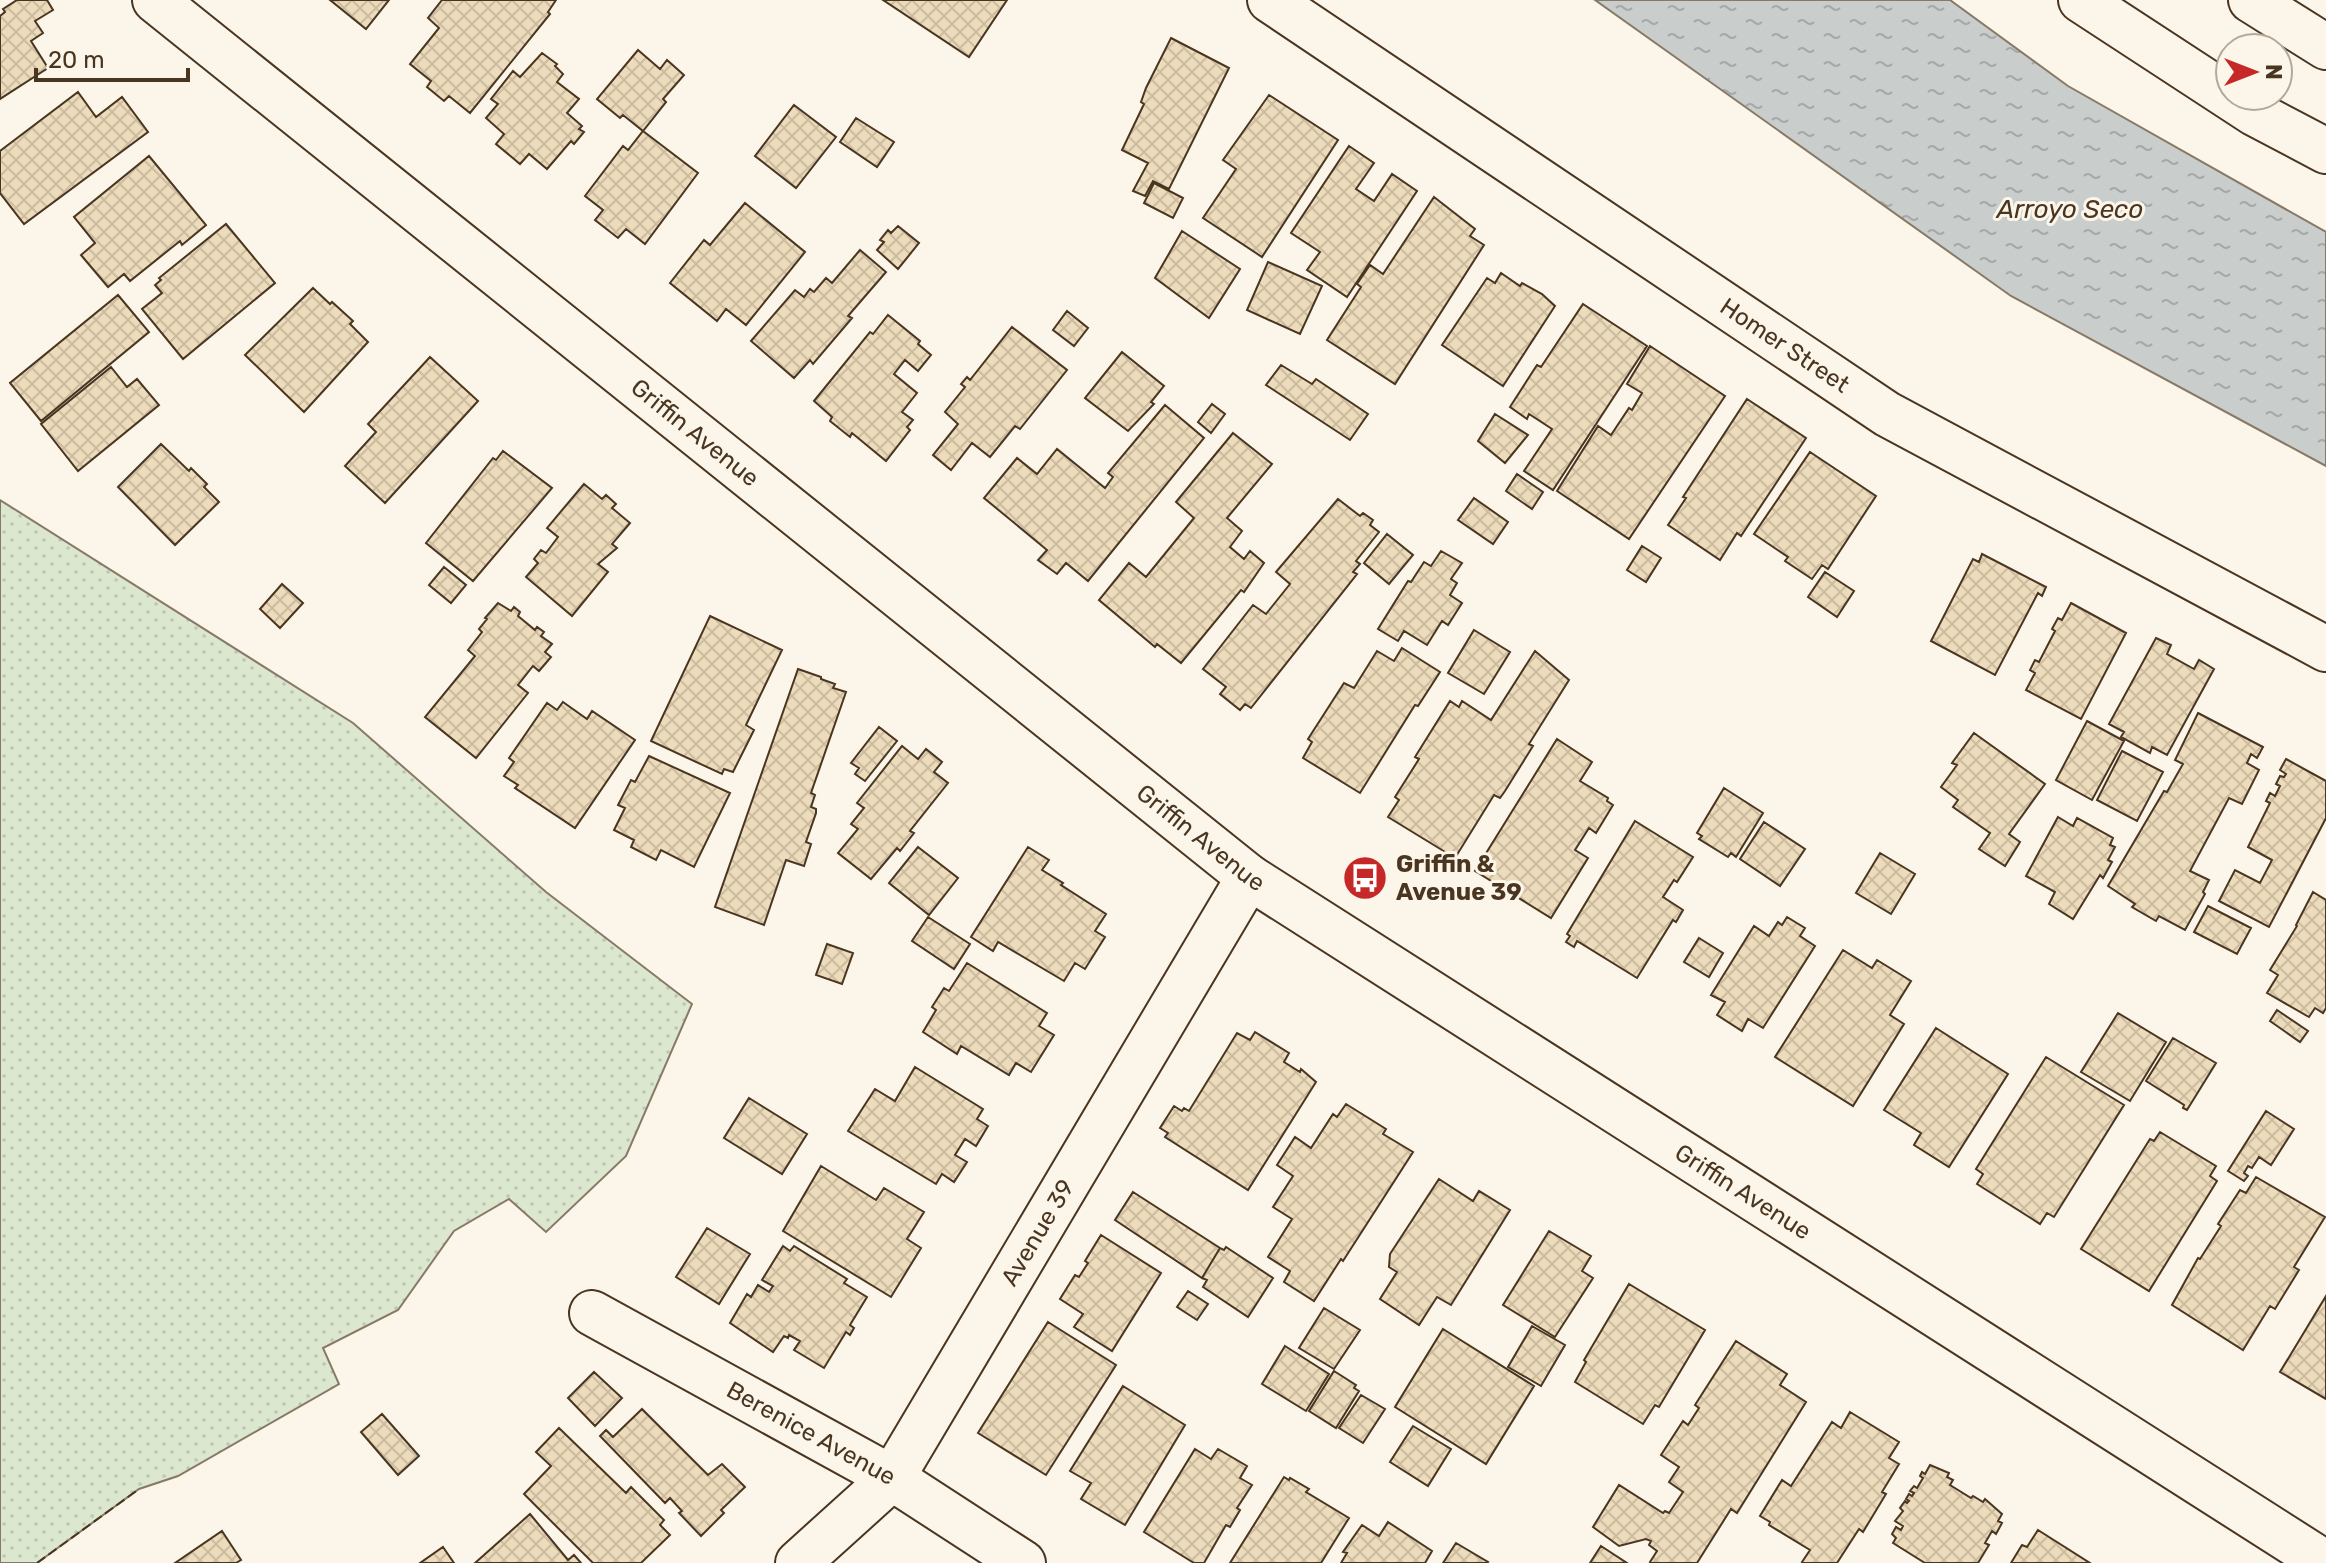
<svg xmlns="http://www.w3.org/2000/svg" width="2326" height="1563" font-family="Rubik,sans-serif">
<defs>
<pattern id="grass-dots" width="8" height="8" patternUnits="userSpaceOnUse" patternTransform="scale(2)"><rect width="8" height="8" fill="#dce7d0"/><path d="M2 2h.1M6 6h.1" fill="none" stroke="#bec7b2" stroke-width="1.8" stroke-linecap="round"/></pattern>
<pattern id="water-ripples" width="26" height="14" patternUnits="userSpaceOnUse" patternTransform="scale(2)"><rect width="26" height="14" fill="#c9cecd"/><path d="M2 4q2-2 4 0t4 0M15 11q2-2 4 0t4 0" fill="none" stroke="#a5a8a6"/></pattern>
<pattern id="building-cross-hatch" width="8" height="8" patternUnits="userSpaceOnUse" patternTransform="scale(2)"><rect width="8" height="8" fill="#ecdcbc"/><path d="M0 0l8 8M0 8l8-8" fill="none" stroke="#ccbda1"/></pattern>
</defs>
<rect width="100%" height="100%" fill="#fbf6e9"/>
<!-- grass -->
<path fill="url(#grass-dots)" stroke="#887966" stroke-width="2" d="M0 500 353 723 546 892 692 1004 626 1156 546 1232 509 1199 454 1231 398 1310 323 1348 339 1384 178 1476 139 1489 37 1563H0Z"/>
<!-- water -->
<path fill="url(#water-ripples)" stroke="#887966" stroke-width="2" d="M1595 0H1950L2068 86 2326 232V466L2011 296Z"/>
<!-- building -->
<path fill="url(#building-cross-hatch)" stroke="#4a3520" stroke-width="2" d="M17 0H47L53 10 35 21 43 33 31 41 48 68 0 99V16L5 12 3 9Z
M330 0H389L366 29Z
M442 0H556L548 12 550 14 470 113 449 96 444 101 427 87 431 81 410 64 439 28 428 18Z
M883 0H1007L969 57Z
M1171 38 1229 68 1169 189 1153 181 1145 196 1133 191 1148 163 1122 150 1144 104 1141 102 1146 88Z
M638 50 660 69 667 60 684 75 663 99 666 102 643 131 623 115 620 118 597 99Z
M542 53 557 64 555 66 563 74 557 82 579 99 567 113 582 126 579 129 584 132 574 144 571 141 547 169 529 154 520 164 496 144 504 134 486 118 498 104 491 99 513 71 520 77Z
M78 92 96 117 122 97 148 132 24 224 0 193V151Z
M1269 95 1338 140 1262 257 1203 218 1236 169 1223 160Z
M794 105 836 137 796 188 755 156Z
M856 118 894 142 877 167 840 142Z
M643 131 698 173 645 244 626 229 618 238 595 220 603 210 585 196 623 146 628 150Z
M1349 146 1374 163 1356 189 1374 201 1392 174 1417 191 1347 297 1307 270 1320 252 1291 233Z
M149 156 206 225 182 245 180 241 130 281 124 274 108 287 81 255 95 243 74 217Z
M1154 183 1183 198 1173 218 1144 203Z
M1434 197 1475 229 1470 236 1484 245 1395 384 1327 340 1361 287 1357 284 1370 265 1383 274Z
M745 203 805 252 746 325 726 309 717 321 670 283 704 240 710 245Z
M226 224 275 283 183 359 142 309 162 293 155 285 161 280 159 278Z
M898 226 919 243 898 269 877 250 884 242 880 240 888 230 891 233Z
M1182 231 1240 269 1209 318 1155 278Z
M860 250 886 272 848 316 852 318 813 364 810 360 794 378 751 341 795 290 804 297 810 289 814 292 826 278 832 283Z
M1268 262 1322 286 1300 334 1247 310Z
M1501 273 1520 286 1522 283 1542 294 1555 306 1503 386 1442 345 1487 278 1495 283Z
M313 288 330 304 332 302 353 321 350 324 368 342 304 412 245 355Z
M118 295 149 332 41 421 10 383Z
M1583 304 1647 346 1553 490 1524 471 1552 429 1529 414 1527 419 1510 407 1537 365 1541 367Z
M1067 311 1088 328 1074 346 1053 330Z
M888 315 920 341 918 344 931 355 918 371 905 360 894 374 917 393 902 412 913 420 907 427 910 430 886 461 852 433 850 437 830 421 832 417 814 401 870 332 873 334Z
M1012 327 1067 370 1020 429 1015 426 990 457 972 443 951 470 933 455 958 424 945 412 965 387 961 384 967 377 970 380Z
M1650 346 1725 396 1629 539 1557 491 1598 426 1611 435 1629 408 1632 410 1642 393 1627 384Z
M1122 352 1164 386 1151 402 1154 404 1128 431 1085 398Z
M430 357 478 401 385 503 345 466 376 432 368 424Z
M1281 365 1312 384 1316 379 1368 414 1350 440 1266 385Z
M111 367 127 387 137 379 159 405 78 471 41 424Z
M1747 399 1806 438 1741 536 1737 533 1720 560 1668 525 1686 498 1683 497Z
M1212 404 1225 414 1211 433 1198 422Z
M1165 405 1204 438 1088 581 1066 563 1057 574 1038 560 1047 550 984 498 1017 458 1037 474 1057 449 1105 488 1113 477 1108 473Z
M1495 414 1528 435 1505 463 1478 441Z
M1233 433 1272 464 1227 518 1242 531 1230 547 1244 559 1250 551 1264 563 1244 592 1241 590 1181 663 1157 644 1155 647 1099 600 1129 563 1146 577 1194 518 1176 502Z
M161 444 189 471 191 468 207 484 204 487 219 502 175 545 118 487Z
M503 451 552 488 473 581 426 543 493 458 496 460Z
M1810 452 1876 496 1828 569 1822 565 1812 579 1785 561 1788 557 1754 534Z
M1517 474 1543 492 1532 509 1506 491Z
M584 484 602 499 606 495 616 504 612 508 630 523 612 544 617 548 598 564 608 572 572 616 526 577 538 563 534 559 541 550 546 553 558 537 547 528Z
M1474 498 1508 522 1493 544 1458 520Z
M1338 499 1360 516 1363 513 1373 520 1370 525 1379 532 1356 561 1360 564 1353 572 1357 574 1251 708 1245 704 1240 710 1220 694 1226 687 1203 669 1253 605 1266 614 1290 584 1276 572Z
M1387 534 1413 555 1389 584 1364 563Z
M1642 546 1661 558 1646 582 1627 570Z
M1441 551 1462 563 1451 579 1457 583 1450 595 1462 603 1448 625 1442 621 1427 645 1404 631 1398 641 1378 629 1408 581 1411 582 1424 562 1431 566Z
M1982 554 2046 587 2042 596 2038 593 1995 675 1931 641 1973 559 1979 562Z
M444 567 466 585 451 603 429 585Z
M1825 572 1854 591 1837 617 1808 597Z
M282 584 303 603 280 628 260 609Z
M498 603 511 611 514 607 520 612 518 616 535 630 537 627 544 632 541 636 552 644 545 652 551 657 539 671 533 666 518 685 528 693 476 758 425 717 475 656 468 650 482 632 479 629 487 619 485 618Z
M2071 603 2126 633 2081 719 2026 690 2035 673 2030 670 2035 660 2039 662 2055 631 2052 629 2058 618 2062 620Z
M710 616 782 650 746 725 754 730 733 772 724 769 722 774 651 741Z
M1474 630 1510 652 1484 694 1448 673Z
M2156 638 2171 645 2167 654 2194 669 2199 660 2214 669 2167 755 2152 747 2150 753 2121 737 2124 732 2109 724Z
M1402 648 1440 672 1418 706 1415 705 1360 793 1303 758 1312 742 1308 739 1344 683 1354 688 1377 651 1394 661Z
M1535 651 1569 680 1529 744 1533 746 1505 791 1500 798 1494 795 1455 858 1388 817 1399 800 1395 797 1419 759 1415 757 1450 701 1459 707 1462 701 1491 720Z
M798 669 821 677V679L835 684 833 688 846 692 811 793 815 795 811 807 816 809V813L806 842 811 844 804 866 786 860 764 925 715 907Z
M563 702 587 719 592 711 635 740 575 828 515 788 518 785 504 776 514 762 509 758 547 703 557 710Z
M2198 713 2263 747 2257 758 2251 754 2247 763 2259 770 2242 804 2229 798 2190 871 2209 880 2203 892 2205 894 2185 930 2159 916 2156 921 2132 907 2135 904 2108 886 2164 791 2167 792 2183 764 2175 760Z
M2087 721 2124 741 2092 800 2056 780Z
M879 727 897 741 865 781 855 774 859 768 851 763Z
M1974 733 2045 784 2009 834 2020 842 2005 866 1979 849 1990 833 1953 807 1958 800 1941 787 1957 765 1952 763Z
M1557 739 1592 762 1580 781 1608 798 1607 801 1613 805 1596 833 1589 828 1575 850 1588 858 1551 918 1475 871Z
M902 746 918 759 926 749 942 762 934 772 948 783 910 831 914 833 900 851 897 848 871 879 838 853 858 829 851 824 864 808 857 803Z
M2122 751 2163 772 2137 821 2097 800Z
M649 756 730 793 694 867 661 850 656 860 631 847 634 840 614 830 625 808 618 805 631 780 635 782Z
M2286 759 2326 781V818L2269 927 2219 901 2235 870 2260 883 2272 860 2248 847 2270 803 2266 801 2270 793 2275 796 2280 786 2276 784 2280 776 2284 777 2286 774 2280 770Z
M1724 788 1763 813 1736 857 1731 853 1728 857 1699 839 1702 836 1697 833Z
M2058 817 2073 826 2077 818 2113 838 2110 845 2115 847 2108 860 2112 862 2103 878 2100 875 2073 919 2049 904 2055 892 2026 876Z
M1635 821 1693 857 1677 882 1674 880 1663 897 1683 910 1676 922 1673 920 1637 978 1577 941 1574 947 1566 942 1570 936 1567 934Z
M1764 822 1805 849 1780 886 1740 859Z
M918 847 958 878 929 915 889 883Z
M1028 847 1049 860 1042 870 1063 883 1061 885 1106 914 1095 931 1105 937 1085 969 1075 963 1064 981 998 942 993 951 971 937Z
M1880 853 1915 874 1891 914 1856 893Z
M2313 892 2326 900V1008L2323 1013 2315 1008 2309 1017 2267 993 2278 975 2270 970 2297 926 2296 925Z
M2208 906 2251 928 2237 954 2194 932Z
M928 917 970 944 954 969 912 941Z
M1787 917 1805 928 1800 936 1815 946 1763 1028 1748 1019 1742 1031 1717 1015 1725 1002 1711 995 1754 926 1769 936 1778 922 1782 925Z
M1699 938 1723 953 1709 977 1684 962Z
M827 944 853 953 842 984 816 975Z
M1843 950 1872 968 1877 960 1911 981 1890 1015 1904 1024 1853 1106 1775 1057Z
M967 963 1047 1013 1039 1026 1054 1035 1031 1072 1016 1063 1009 1075 961 1046 957 1054 923 1032 936 1010 932 1007 944 988 949 991Z
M2277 1010 2308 1031 2300 1042 2270 1021Z
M2118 1013 2166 1042 2130 1101 2081 1072Z
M1936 1028 2008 1074 1949 1167 1914 1145 1921 1133 1884 1110Z
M1255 1032 1289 1053 1284 1062 1300 1072 1301 1069 1316 1082 1248 1190 1165 1137 1168 1133 1160 1128 1174 1106 1182 1111 1184 1108 1189 1111 1237 1033 1250 1040Z
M2173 1038 2216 1063 2187 1110 2183 1108 2184 1105 2146 1081Z
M2046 1057 2124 1105 2054 1217 2047 1213 2040 1224 1977 1184 1983 1174 1976 1169Z
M915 1067 983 1109 977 1119 988 1126 976 1146 965 1139 955 1155 967 1162 954 1182 942 1174 936 1184 848 1131 875 1089 895 1101Z
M749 1098 807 1134 782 1174 724 1138Z
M1346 1104 1386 1129 1383 1134 1413 1152 1343 1261 1341 1259 1314 1301 1284 1282 1290 1271 1268 1257 1292 1219 1273 1207 1293 1176 1277 1165 1295 1137 1311 1148 1333 1114 1337 1117Z
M2266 1111 2294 1129 2271 1165 2259 1157 2252 1168 2248 1166 2244 1173 2248 1176 2244 1181 2228 1171Z
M2160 1132 2216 1166 2210 1176 2217 1181 2149 1291 2081 1249 2150 1139 2154 1141Z
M821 1166 876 1200 884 1188 924 1212 907 1239 921 1248 891 1297 783 1231Z
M2256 1177 2325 1217 2294 1267 2299 1270 2275 1309 2270 1306 2243 1350 2172 1305 2198 1258 2200 1259 2221 1226 2218 1224 2240 1190 2246 1193Z
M1439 1179 1473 1201 1479 1191 1510 1210 1451 1305 1437 1297 1419 1325 1380 1299 1397 1272 1389 1267 1390 1254Z
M1133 1192 1220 1248 1202 1278 1115 1220Z
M707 1228 750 1254 719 1304 676 1277Z
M1549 1231 1591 1256 1582 1271 1593 1278 1555 1337 1503 1305Z
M1101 1235 1161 1273 1112 1351 1074 1327 1083 1314 1060 1299 1075 1275 1079 1277 1088 1263 1085 1261Z
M783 1246 790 1251 794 1246 847 1279 844 1283 867 1297 850 1325 854 1328 850 1335 846 1332 824 1368 794 1350 800 1341 789 1335 788 1338 784 1336 773 1352 730 1323 747 1294 751 1297 758 1285 769 1292 773 1286 762 1280Z
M1226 1247 1273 1278 1248 1317 1203 1287 1207 1280 1202 1278 1220 1248 1224 1250Z
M1629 1284 1705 1330 1659 1407 1655 1405 1643 1424 1575 1382 1586 1362 1584 1360Z
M1188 1291 1208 1304 1197 1320 1177 1307Z
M2326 1296V1399L2280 1372Z
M1324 1308 1360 1330 1334 1369 1299 1348Z
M1048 1322 1116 1365 1046 1475 978 1433Z
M1532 1326 1565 1345 1541 1386 1508 1367Z
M1443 1329 1534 1386 1486 1464 1395 1407Z
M1736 1341 1787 1374 1780 1385 1806 1402 1737 1513 1731 1509 1697 1563H1652L1650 1562 1657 1551 1649 1545 1651 1541 1646 1539 1619 1546 1593 1527 1619 1485 1663 1513 1665 1511 1669 1513 1683 1492 1669 1482 1679 1467 1661 1455 1683 1421 1688 1425 1699 1408 1695 1405Z
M1285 1346 1329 1374 1306 1411 1262 1384Z
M1334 1371 1356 1385 1354 1388 1359 1391 1336 1428 1309 1411Z
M594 1372 622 1398 595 1426 568 1398Z
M1123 1386 1185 1425 1125 1525 1081 1499 1091 1483 1070 1471Z
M1361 1395 1385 1409 1363 1443 1339 1428Z
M642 1409 708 1475 722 1464 745 1487 721 1510 724 1513 701 1536 679 1513 682 1511 670 1498 665 1503 600 1436 606 1430 613 1437Z
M1850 1412 1899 1442 1889 1458 1899 1464 1882 1492 1886 1494 1863 1532 1859 1529 1837 1563H1804L1802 1562 1810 1550 1769 1525 1770 1522 1760 1516 1782 1480 1791 1486 1832 1422 1841 1428Z
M382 1414 419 1456 398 1475 361 1432Z
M1413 1426 1451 1449 1428 1486 1390 1462Z
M559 1428 626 1493 631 1487 664 1520 660 1525 670 1535 641 1563H593L524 1494 551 1466 536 1452Z
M1195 1449 1211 1459 1218 1449 1247 1466 1240 1478 1252 1485 1237 1508 1240 1510 1230 1527 1226 1525 1204 1563H1194L1144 1532Z
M1930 1465 1949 1473 1947 1477 1953 1480 1950 1485 1971 1498 1973 1496 1983 1502 1985 1499 2002 1514 1998 1521 2002 1523 1996 1534 1992 1531 1985 1543 1989 1545 1978 1563H1925L1893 1543 1896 1538 1892 1534 1896 1527 1901 1530 1903 1526 1895 1521 1903 1511 1900 1508 1905 1501 1907 1503 1909 1501 1906 1499 1909 1494 1912 1496 1914 1493 1910 1491 1914 1486 1917 1488 1923 1478 1920 1476 1922 1472 1925 1474Z
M1284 1477 1289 1480 1290 1478 1309 1489 1306 1492 1349 1518 1321 1563H1230Z
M530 1514 568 1560 574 1555 581 1563H475Z
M1388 1522 1432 1551 1425 1563H1341L1347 1553 1343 1552 1362 1525 1379 1536Z
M2038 1530 2090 1563H2011L2022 1545 2027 1547Z
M222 1531 241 1560 236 1563H175Z
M1456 1543 1488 1562 1487 1563H1443Z
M1601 1546 1627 1563H1590Z
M443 1547 454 1563H420Z"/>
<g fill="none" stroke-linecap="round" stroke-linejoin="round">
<!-- minor casing -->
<g stroke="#4a3520" stroke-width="48">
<g id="minor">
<path id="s1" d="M155 0 1249 877 2325 1563"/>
<path id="s2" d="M1270 0 1887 414 2326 649"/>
<path id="s3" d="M592 1313 892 1478 1023 1563"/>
<path id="s4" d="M798 1563 892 1478 1249 877"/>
</g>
</g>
<!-- highway casing -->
<g stroke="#4a3520" stroke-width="48">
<path id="highway" d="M2081 0 2254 113 2326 151
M2251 0 2326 47"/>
</g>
<!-- minor -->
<use href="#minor" stroke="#fbf6e9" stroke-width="44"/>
<!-- highway -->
<use href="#highway" stroke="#fbf6e9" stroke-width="44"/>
<!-- fence -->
<path stroke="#4a3520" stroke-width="2" stroke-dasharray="10 4" stroke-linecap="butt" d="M37 1563 139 1489"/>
</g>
<!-- icons -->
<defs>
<g id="bus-disc" transform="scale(2.3)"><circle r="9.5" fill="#c62828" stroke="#fbf6e9"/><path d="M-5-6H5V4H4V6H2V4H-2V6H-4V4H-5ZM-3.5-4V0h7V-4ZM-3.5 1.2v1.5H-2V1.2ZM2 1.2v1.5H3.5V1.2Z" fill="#fff"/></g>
</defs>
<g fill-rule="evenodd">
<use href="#bus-disc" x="1365" y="878"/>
</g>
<g text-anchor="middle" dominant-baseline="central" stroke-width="6" stroke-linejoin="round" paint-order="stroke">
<!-- street labels -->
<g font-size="24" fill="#4a3520" stroke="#fbf6e9">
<text stroke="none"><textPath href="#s2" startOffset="620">Homer Street</textPath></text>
<text stroke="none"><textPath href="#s1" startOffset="692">Griffin Avenue</textPath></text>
<text stroke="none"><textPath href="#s1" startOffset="1340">Griffin Avenue</textPath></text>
<text stroke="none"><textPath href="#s1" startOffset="1988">Griffin Avenue</textPath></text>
<text stroke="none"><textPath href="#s4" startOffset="412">Avenue 39</textPath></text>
<text stroke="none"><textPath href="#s3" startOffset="250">Berenice Avenue</textPath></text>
</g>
<!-- poi labels -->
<g font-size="24" font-weight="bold" fill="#4a3520" stroke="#fbf6e9" text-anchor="start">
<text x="1396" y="864">Griffin &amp;<tspan x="1396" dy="28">Avenue 39</tspan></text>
</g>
<!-- water labels -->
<g font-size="26" font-style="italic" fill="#4a3520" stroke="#fbf6e9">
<text x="2070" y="209">Arroyo Seco</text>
</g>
</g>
<!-- north arrow -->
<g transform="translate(2254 72) rotate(90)"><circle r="38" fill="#fbf6e9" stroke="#b4a999" stroke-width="2"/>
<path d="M0-6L14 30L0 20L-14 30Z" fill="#c62828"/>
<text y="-12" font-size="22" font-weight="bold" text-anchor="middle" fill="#4a3520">N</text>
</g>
<!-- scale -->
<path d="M36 68v12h152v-12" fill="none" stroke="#4a3520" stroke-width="4"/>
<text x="48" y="68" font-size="24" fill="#4a3520" stroke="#fbf6e9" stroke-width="6" paint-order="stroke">20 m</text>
</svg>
